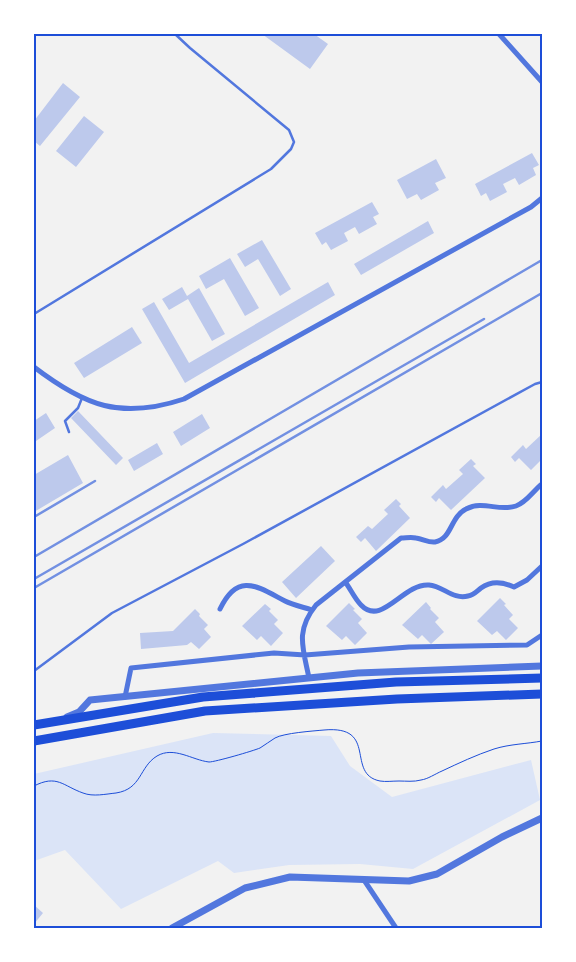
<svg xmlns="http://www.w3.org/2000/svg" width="576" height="962" font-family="'Varela Round',sans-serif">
<rect width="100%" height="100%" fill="#f2f2f2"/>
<!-- green -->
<path fill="#dbe4f7" d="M213 733 331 736 350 766 392 797 531 760 540 800 413 869 360 864 289 865 234 873 218 861 121 909 65 850 34 861V774Z"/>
<!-- building -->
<path fill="#bdc9ec" d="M262 34H314L328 44 310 69Z
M63 83 80 97 40 146 34 141V121Z
M84 116 104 132 76 167 56 151Z
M532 153 539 165 533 168 536 175 519 185 515 178 503 184 507 192 490 201 486 193 481 196 475 184Z
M436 159 446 178 435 183 439 190 421 200 417 194 407 199 397 180Z
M372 202 379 214 373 217 377 224 359 234 355 227 344 233 348 241 331 250 326 242 322 245 315 233Z
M428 221 434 233 361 275 354 264Z
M262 240 291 289 280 296 258 259 245 267 237 254Z
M230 258 259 308 245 316 224 279 206 289 199 276Z
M328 282 335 295 185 383 142 309 154 302 189 363Z
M182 287 187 296 199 288 225 334 212 341 188 299 169 310 162 299Z
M132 327 142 343 84 378 74 363Z
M78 411 123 458 116 465 71 418Z
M46 413 55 428 36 441 34 438V421Z
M202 414 210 428 181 446 173 432Z
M542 434V459L531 470 519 458 515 462 511 457 523 445 526 449Z
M157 443 163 454 134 471 128 460Z
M68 455 83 483 34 512V475Z
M471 459 476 464 473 466 485 478 451 510 439 498 436 502 431 497 443 485 446 489 463 474 459 470Z
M396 499 401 504 399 506 410 518 376 551 365 538 361 542 356 537 368 526 372 529 388 514 384 510Z
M321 546 335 561 296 598 282 582Z
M500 598 506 604 504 605 513 615 509 619 518 628 506 640 497 631 492 635 477 621Z
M426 602 431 608 430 609 439 618 435 622 444 632 431 644 422 635 418 639 402 625Z
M349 603 355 609 353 610 362 619 358 623 367 633 355 645 346 636 342 640 326 626Z
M265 604 271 609 269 611 278 620 274 624 283 633 271 646 261 636 257 640 242 626Z
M195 609 200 614 199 616 208 625 204 629 211 637 199 649 191 642 187 645 141 649 140 633 173 631Z
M34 905 43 913 34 924Z"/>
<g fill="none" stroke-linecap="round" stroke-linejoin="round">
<!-- path -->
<path stroke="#1d4ed8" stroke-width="1" d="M34 786C57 774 63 786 83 793 93 797 106 794 116 793 142 789 139 767 157 756 174 746 192 760 209 762 215 762 253 751 260 748 265 745 270 741 275 738 284 733 313 731 324 730 379 725 345 774 380 781 386 782 392 781 399 781 406 781 414 782 421 780 428 779 435 774 442 771 459 763 476 755 494 749 510 744 526 744 542 741"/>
<!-- service -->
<path stroke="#5277de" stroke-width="2.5" d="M34 314 271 169 291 149 294 142 289 130 190 48 175 34
M69 432 65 421 78 408 82 398
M34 671 112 613 243 544 535 384 542 382"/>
<!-- minor -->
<path stroke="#5277de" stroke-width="5" d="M499 34 542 82
M34 367C85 406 121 420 184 399L531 207 542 198
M346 583C351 590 355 599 361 605 382 627 403 583 429 585 443 586 453 600 468 596 474 595 477 591 481 588 492 580 503 582 514 587L527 580 542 566
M220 609C238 571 258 587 285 601 293 605 303 607 312 610
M309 678C303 648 295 631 316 605L401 538C406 538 411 537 416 538 423 539 429 543 435 542 452 539 450 517 466 509 483 500 499 512 516 506 527 502 533 491 542 484
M125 697 131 668 274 653 305 655 409 647 527 645 542 635
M364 880 396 928"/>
<!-- tertiary -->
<path stroke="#5277de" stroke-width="7" d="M67 717 79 712 90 700 358 673 542 666
M172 928 245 888 290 877 409 881 437 874 502 837 542 818"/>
<!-- trunk -->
<path stroke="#1d4ed8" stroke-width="9" d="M34 725 203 697 396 682 542 678
M34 741 205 711 397 699 542 694"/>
<!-- rail -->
<path stroke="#7290e2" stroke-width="2.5" d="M34 517 95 481
M34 557 542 260
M34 579 484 319
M34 588 542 293"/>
</g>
<!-- border -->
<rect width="576" height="962" fill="none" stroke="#ffffff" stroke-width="70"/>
<rect x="35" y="35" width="506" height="892" fill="none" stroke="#1d4ed8" stroke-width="2"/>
</svg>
